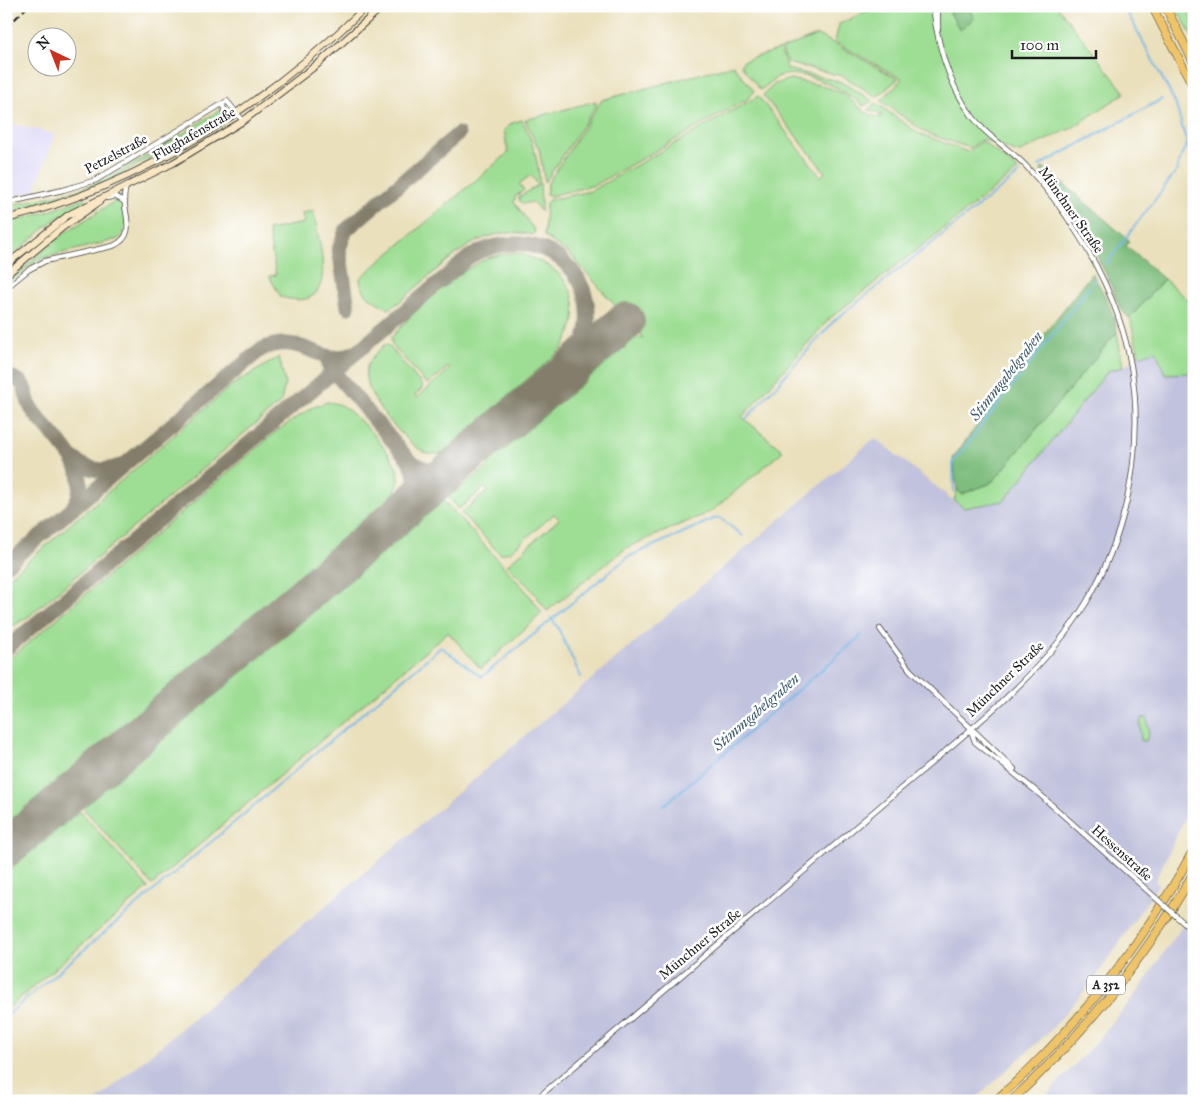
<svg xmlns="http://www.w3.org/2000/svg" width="1200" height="1107" font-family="'IM FELL Great Primer',serif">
<rect width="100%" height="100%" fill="#fff"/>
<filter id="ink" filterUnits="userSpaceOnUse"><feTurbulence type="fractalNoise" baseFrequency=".02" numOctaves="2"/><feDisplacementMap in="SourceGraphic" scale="10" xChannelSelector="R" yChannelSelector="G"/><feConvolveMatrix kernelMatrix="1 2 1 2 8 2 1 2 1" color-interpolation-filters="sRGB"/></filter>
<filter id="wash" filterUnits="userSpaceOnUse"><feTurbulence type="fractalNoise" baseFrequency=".0096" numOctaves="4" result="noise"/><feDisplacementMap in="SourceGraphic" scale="20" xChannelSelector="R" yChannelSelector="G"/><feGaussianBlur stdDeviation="1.12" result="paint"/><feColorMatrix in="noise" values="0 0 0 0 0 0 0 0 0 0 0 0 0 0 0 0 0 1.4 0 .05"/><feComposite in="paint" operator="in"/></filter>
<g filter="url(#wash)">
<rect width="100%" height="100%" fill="#eae0bc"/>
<!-- built -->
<path fill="#dbd6f7" d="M6 123 55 134 34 191 6 198Z"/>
<!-- industrial -->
<path fill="#c1c2dd" d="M1194 337V799L1155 881 1159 884 1096 977 1049 1032 973 1101H96L875 438 963 508 1004 501 1108 371 1123 367 1141 354Z
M1194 915V1101H1041L1094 1044 1136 994 1189 916Z"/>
<!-- green -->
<path fill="#9ede94" stroke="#5d7d58" d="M878 6H946L960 30 974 18 967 6H1057L1125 93 1072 128 1018 153 982 139 970 148 926 133 881 101 902 79 835 42 839 24Z
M1175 6H1185L1194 22V40Z
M817 35 826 39 898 79 877 97 843 76 787 63 782 49Z
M780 49 787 69 841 82 873 101 863 106C847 90 803 68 780 76 772 79 768 86 760 90L741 65 743 61Z
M733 65 754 91 749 98 595 185 550 196 546 194 548 183 602 100Z
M790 79C807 83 826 85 841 93 856 101 863 117 881 117L880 113 868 110 876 103 918 133 968 152 982 141 1018 170 830 318 742 417 783 451 712 511 626 548 547 611 531 589 507 565 559 519 554 514 510 552 500 554 461 513 488 491 485 487 459 509 448 497 488 467 489 463 637 337 643 338 636 330 641 325 625 306 619 310 570 254 544 236 546 203 549 200 591 191 758 96 821 177 825 172 763 95 775 84Z
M596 101V106L545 182 539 149 525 120Z
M221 109 223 117 105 183 6 214V206C32 200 60 196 85 187 133 168 177 137 221 109Z
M522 120C538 150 541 179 541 212L533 202 523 204 519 200V197L538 185 531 175 519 184 524 190 516 196 514 202 535 231 533 235C481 223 449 260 413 290 405 297 397 305 388 309 376 301 360 295 360 278L508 153 504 130 512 123Z
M85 198 86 201 53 221 6 261V223L50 211Z
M117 200C129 206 128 232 118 239L43 258 29 266 6 285V282L66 232Z
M313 211C319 242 343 315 281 297L269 276 276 275 268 230 304 223 302 213Z
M515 253C567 264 592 302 561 350L442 453C436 454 432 455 426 453 406 444 361 393 366 370 368 360 377 352 384 345H388L422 385V389L415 395 417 398 450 369 448 367 430 383H426L393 346 391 338C414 311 450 277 482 261 492 255 504 254 515 253Z
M1164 279 1194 305V373L1165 374 1156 350 1139 356 1130 318Z
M1117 332 1123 367 1108 371 1004 501 964 508 954 500 957 490 962 494 989 484 996 478Z
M279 357 285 383 281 402 28 617 6 630V580L231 386Z
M327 402C332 403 337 403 342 406 358 415 399 459 399 478 399 485 396 490 392 496L6 824V662L277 431 311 408Z
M444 501 527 592 542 613 481 669 448 632 152 885 83 808Z
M1143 718H1147L1149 733 1146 741H1141L1140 721Z
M80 811 148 888 6 1010V873Z"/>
<!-- forest -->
<path fill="#7ebd7e" stroke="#4d6c4d" d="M946 6H967L974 18 960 30Z
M1042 168H1045L1130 241 1126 246 1164 279 1130 318C1119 311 1116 297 1111 285 1093 244 1069 209 1041 174Z
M1092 273C1103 292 1114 310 1117 332L996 478 989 484 962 494 957 490 953 458 987 412 1000 391Z"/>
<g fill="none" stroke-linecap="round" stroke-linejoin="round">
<!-- stream -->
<path stroke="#70b7e7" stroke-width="2" d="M1124 6 1175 102 1194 168
M1039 166 1162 99
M1106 264 1176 172 1183 151 1187 145
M746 419 835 320 1020 173
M954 492 953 462 1095 280
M551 618 557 626 581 677
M664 805 862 635
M6 1016 441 647 482 677 628 557 716 518H720L743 536"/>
<!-- taxiway -->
<path stroke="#837e6c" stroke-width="15" d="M348 307 339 249 346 230 458 134
M328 365 408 459
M6 379 13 378 21 382C28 391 26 402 33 411 53 439 98 469 73 507
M73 458C87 470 103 473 120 466
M399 515C414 498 422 480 408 459 425 473 442 472 461 462
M6 565 260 350C304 329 319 370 353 353
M6 649 469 257C549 211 625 295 569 370"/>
<!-- runway -->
<path stroke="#837e6c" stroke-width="38" d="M6 848 626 321"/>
</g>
</g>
<g filter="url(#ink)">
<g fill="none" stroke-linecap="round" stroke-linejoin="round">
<!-- minor casing -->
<g stroke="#3b3934" stroke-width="6">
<path id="minor" d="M938 29V6
M223 105 226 118
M107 198 115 196 125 202
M6 203 63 190 96 180 227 101 243 121
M6 288 28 270 45 261 113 246C143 233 116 206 127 185
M880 629 910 670 1014 769
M970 728 975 742 1036 791 1157 899
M1177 917 1194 932
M534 1101C650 1001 768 902 885 802 953 743 1039 681 1086 603 1136 519 1151 410 1118 316 1100 264 1064 206 1026 166 1013 152 996 142 983 129 952 96 938 50 933 6"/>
</g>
<!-- secondary casing -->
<g stroke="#3b3934" stroke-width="8">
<path id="secondary" d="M6 219C142 186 268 102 367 6
M6 265 68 215 173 163 243 121 319 63 383 6
M6 275 63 227 99 202"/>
</g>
<!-- trunk casing -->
<g stroke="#3b3934" stroke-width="9">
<path id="trunk" d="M1189 6 1194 14"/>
</g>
<!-- motorway casing -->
<g stroke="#3b3934" stroke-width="9">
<path id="motorway" d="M1152 6 1194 88
M1165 6 1194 63
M995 1101C1077 1029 1142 945 1194 849
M1011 1101C1084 1034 1145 959 1194 872"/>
</g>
<!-- minor -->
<use href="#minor" stroke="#fff" stroke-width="4.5"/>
<!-- secondary -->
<use href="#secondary" stroke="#f9e7c3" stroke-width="6"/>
<!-- trunk -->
<use href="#trunk" stroke="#efc469" stroke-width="7"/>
<!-- motorway -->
<use href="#motorway" stroke="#efc469" stroke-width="8"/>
<!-- rail -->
<path stroke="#1c1c1c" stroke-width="2" stroke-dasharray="8 4" stroke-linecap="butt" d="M6 28 28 6"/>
<!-- minor-bridge casing -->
<g stroke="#3b3934" stroke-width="6" stroke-linecap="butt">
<path id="minor-bridge" d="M1157 899 1177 917"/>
</g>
<!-- minor-bridge -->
<use href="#minor-bridge" stroke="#fff" stroke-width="4.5"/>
</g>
</g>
<g text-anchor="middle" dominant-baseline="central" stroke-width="5" stroke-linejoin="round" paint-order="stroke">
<!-- shield labels -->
<rect fill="#fff" stroke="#606060" stroke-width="1" x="1087" y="975.5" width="38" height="19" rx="4"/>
<g font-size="12" font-weight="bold" fill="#1c1c1c">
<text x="1106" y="985">A 352</text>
</g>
<!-- street labels -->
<g font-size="14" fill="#1c1c1c" stroke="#fff">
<text transform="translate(194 134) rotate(-30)">Flughafenstraße</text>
<text transform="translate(116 154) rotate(-28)">Petzelstraße</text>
<text transform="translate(1071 210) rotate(55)">Münchner Straße</text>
<text transform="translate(1005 679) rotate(-44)">Münchner Straße</text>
<text transform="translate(1122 853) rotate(42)">Hessenstraße</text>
<text transform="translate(700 944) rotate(-40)">Münchner Straße</text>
</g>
<!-- water labels -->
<g font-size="15" font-style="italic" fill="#3e5a6d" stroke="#fff">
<text transform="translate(1006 376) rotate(-52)">Stimmgabelgraben</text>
<text transform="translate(756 712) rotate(-41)">Stimmgabelgraben</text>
</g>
</g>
<!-- margin -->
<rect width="1200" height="1107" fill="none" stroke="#fff" stroke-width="25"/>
<!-- north arrow -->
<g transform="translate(52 52) rotate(317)"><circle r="24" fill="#ffffff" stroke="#a4a4a4"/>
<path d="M0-4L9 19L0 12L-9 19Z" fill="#c8321e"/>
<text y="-8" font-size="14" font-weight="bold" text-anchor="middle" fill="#1c1c1c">N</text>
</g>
<!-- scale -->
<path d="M1012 50v8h84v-8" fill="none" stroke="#1c1c1c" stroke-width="2.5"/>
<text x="1020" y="50" font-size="15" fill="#1c1c1c" stroke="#ffffff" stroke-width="4" paint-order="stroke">100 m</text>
</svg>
